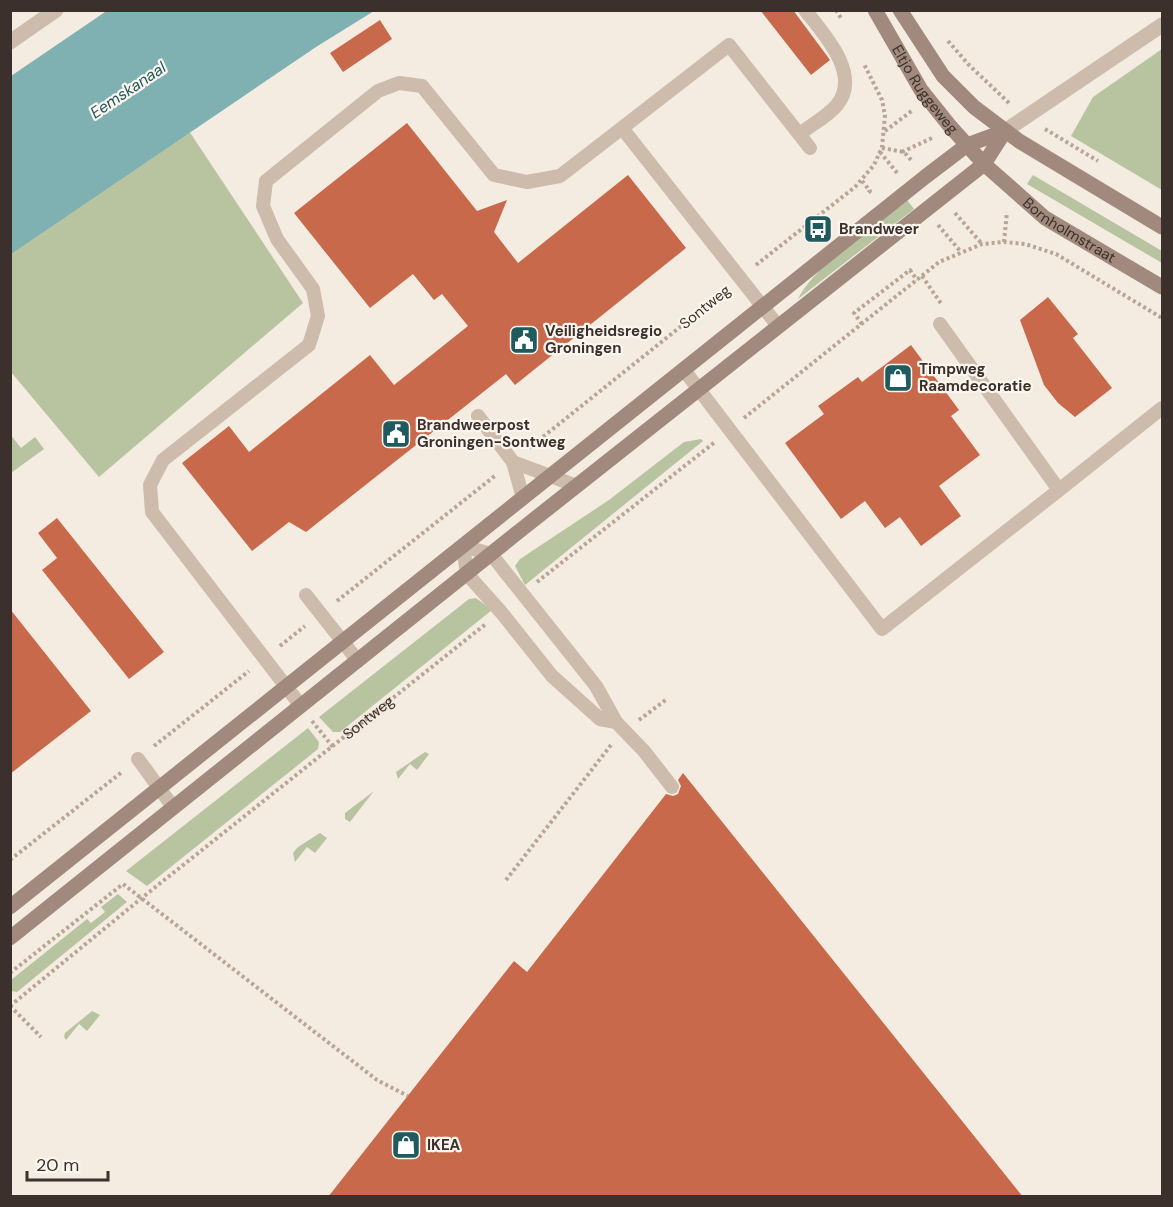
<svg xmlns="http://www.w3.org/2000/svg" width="1173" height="1207" font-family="'DM Sans',sans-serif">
<rect width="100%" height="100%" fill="#f4ebe1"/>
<!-- green -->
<path fill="#b8c4a0" d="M1162 49V190L1071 136 1093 97Z
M189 131 303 303 99 477 11 372 10 254Z
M1033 175 1162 251V263L1027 184Z
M907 200 914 209 798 299C815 264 875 226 907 200Z
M10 434 21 448 35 437 44 449 11 473Z
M701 439 703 441 525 585 515 566 520 559 609 500 684 442Z
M476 598 492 610 340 732H333L319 717 469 599Z
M308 728 319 742 318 749 147 886 126 871Z
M425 752 429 754 417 770 410 764 398 779 396 772Z
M374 791 350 822 345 819V813Z
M320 833 327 838 315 853 307 847 295 862 293 853 298 847Z
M118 894 127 902 17 992 11 991V980L87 919 91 923 105 912 101 907Z
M92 1011 100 1015 87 1031 79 1024 66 1040 64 1037 65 1033Z"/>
<!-- water -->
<path fill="#7fb0b2" d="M108 10H374V11L316 47 11 254V76Z"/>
<!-- building -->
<path fill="#c8694b" d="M760 10H793L830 60 811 75Z
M380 20 392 39 343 72 330 53Z
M407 123 477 211 507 200 494 232 518 263 628 175 686 248 515 385 506 374 306 532 289 522 252 551 182 463 229 426 249 452 370 355 394 385 468 326 442 294 434 300 413 274 370 308 294 213Z
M1048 297 1078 334 1073 338 1112 388 1075 417 1058 403 1044 385 1020 320Z
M911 345 959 410 951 416 980 455 939 486 961 516 921 546 900 517 885 528 865 501 841 519 785 443 824 414 818 406 858 377 862 382Z
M57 518 164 652 129 679 42 570 57 558 38 533Z
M10 609 91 711 10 774Z
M683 773 1023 1197H328L514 961 527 972 666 794 673 796 678 794 681 786 678 780Z"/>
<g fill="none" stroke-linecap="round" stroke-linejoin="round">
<!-- path -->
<g stroke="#b9a596" stroke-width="4" stroke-dasharray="3 3" stroke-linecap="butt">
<path d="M836 10 842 20"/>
<path d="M948 41 969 65 1010 104"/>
<path d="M1045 129 1098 161"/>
<path d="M885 131 913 110"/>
<path d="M882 148 904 152 912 161"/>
<path d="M880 152 898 174"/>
<path d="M902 152 932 138"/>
<path d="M862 181 870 191 868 193"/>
<path d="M955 213 982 244"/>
<path d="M814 220 821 230 825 227"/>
<path d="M938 225 961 252"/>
<path d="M1004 242 1007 212"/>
<path d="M756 265 855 187 874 165 882 147 885 115 882 100 864 64"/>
<path d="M922 276 942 305"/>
<path d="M862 324 854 313 910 270 917 280"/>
<path d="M744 418 939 262 982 244 1004 242 1025 244 1056 254 1162 318"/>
<path d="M529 448 725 291"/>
<path d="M537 582 715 442"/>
<path d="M337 601 496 475"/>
<path d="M280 646 305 626"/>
<path d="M639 720 667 699"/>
<path d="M312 721 333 747"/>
<path d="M154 746 249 671"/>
<path d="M10 860 122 772"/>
<path d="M506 880 611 745"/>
<path d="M10 973 123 884 377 1080 408 1096"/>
<path id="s1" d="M10 1006 143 897 487 623"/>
<path d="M10 1006 41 1037"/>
</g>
<!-- lane -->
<path stroke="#cdbbac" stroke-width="14" d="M622 128 729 45 810 148
M800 134C811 125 828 116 837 105 862 74 823 33 805 10
M684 370 882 629 1059 490 940 324
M478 416 513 462 523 498
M513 462 577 486
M1059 490 1162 408
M306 595 358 661
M301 706 152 512 150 485 163 460 309 345 318 316 313 289 277 239 263 206 266 181 378 91 399 83 422 86 494 175 527 182 560 176 622 128 778 326
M616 722 600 719 552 676 501 612 467 574 463 546 491 554 596 686 616 722 644 751 672 787
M138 759 173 807"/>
<!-- street -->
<path stroke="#cdbbac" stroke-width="15" d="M10 42 56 10
M1005 131 1162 25"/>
<!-- secondary -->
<g stroke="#a18a7d" stroke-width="15">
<path id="s2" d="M875 10 921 90 949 125 984 164 1045 218 1162 287"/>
<path d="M900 10 943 76 974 107 1019 141 1162 227"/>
<path d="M10 907 925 177 967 145 1005 131"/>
<path d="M10 938 522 529 984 164 1005 131"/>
</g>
</g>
<!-- icons -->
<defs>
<g id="bus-square" transform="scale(1.5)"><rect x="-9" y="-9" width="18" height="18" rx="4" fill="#1f5a5e" stroke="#fbf5ee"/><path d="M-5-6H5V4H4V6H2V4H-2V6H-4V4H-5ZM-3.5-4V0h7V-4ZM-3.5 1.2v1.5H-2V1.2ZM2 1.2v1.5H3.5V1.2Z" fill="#fff"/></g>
<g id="civic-square" transform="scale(1.5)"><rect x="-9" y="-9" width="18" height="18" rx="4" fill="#1f5a5e" stroke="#fbf5ee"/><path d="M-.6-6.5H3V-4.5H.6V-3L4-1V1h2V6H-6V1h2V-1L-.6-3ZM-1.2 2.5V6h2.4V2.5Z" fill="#fff"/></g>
<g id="shop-square" transform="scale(1.5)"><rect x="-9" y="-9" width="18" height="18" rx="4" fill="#1f5a5e" stroke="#fbf5ee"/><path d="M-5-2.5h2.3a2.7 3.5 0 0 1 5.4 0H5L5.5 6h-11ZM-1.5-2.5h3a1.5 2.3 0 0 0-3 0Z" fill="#fff"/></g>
</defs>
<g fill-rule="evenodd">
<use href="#bus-square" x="818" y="229"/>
<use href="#civic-square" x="524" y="340"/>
<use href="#shop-square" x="898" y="378"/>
<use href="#civic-square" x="396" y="434"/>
<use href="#shop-square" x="406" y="1145"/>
</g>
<g text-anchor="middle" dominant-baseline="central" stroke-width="4.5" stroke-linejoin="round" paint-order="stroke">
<!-- street labels -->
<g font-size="15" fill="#3b302b" stroke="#fbf5ee">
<text stroke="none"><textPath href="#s2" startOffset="94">Eltjo Ruggeweg</textPath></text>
<text stroke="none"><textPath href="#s2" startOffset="298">Bornholmstraat</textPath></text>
<text transform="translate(705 307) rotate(-39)">Sontweg</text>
<text stroke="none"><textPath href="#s1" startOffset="460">Sontweg</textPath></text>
</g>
<!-- poi labels -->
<g font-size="15" font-weight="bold" fill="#3b302b" stroke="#fbf5ee" text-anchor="start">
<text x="839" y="229">Brandweer</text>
<text x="545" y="331">Veiligheidsregio<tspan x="545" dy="17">Groningen</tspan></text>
<text x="919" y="369">Timpweg<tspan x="919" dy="17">Raamdecoratie</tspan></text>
<text x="417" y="425">Brandweerpost<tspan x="417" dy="17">Groningen-Sontweg</tspan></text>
<text x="427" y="1145">IKEA</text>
</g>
<!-- water labels -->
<g font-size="16" font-style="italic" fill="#1f5a5e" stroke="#fbf5ee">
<text transform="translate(128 90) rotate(-34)">Eemskanaal</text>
</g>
</g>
<!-- border -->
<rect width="1173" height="1207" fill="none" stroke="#3b302b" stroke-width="24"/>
<!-- scale -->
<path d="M27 1171v9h81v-9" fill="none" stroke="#3b302b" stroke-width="3"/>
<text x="36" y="1171" font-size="18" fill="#3b302b" stroke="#fbf5ee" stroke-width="4.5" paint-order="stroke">20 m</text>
</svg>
